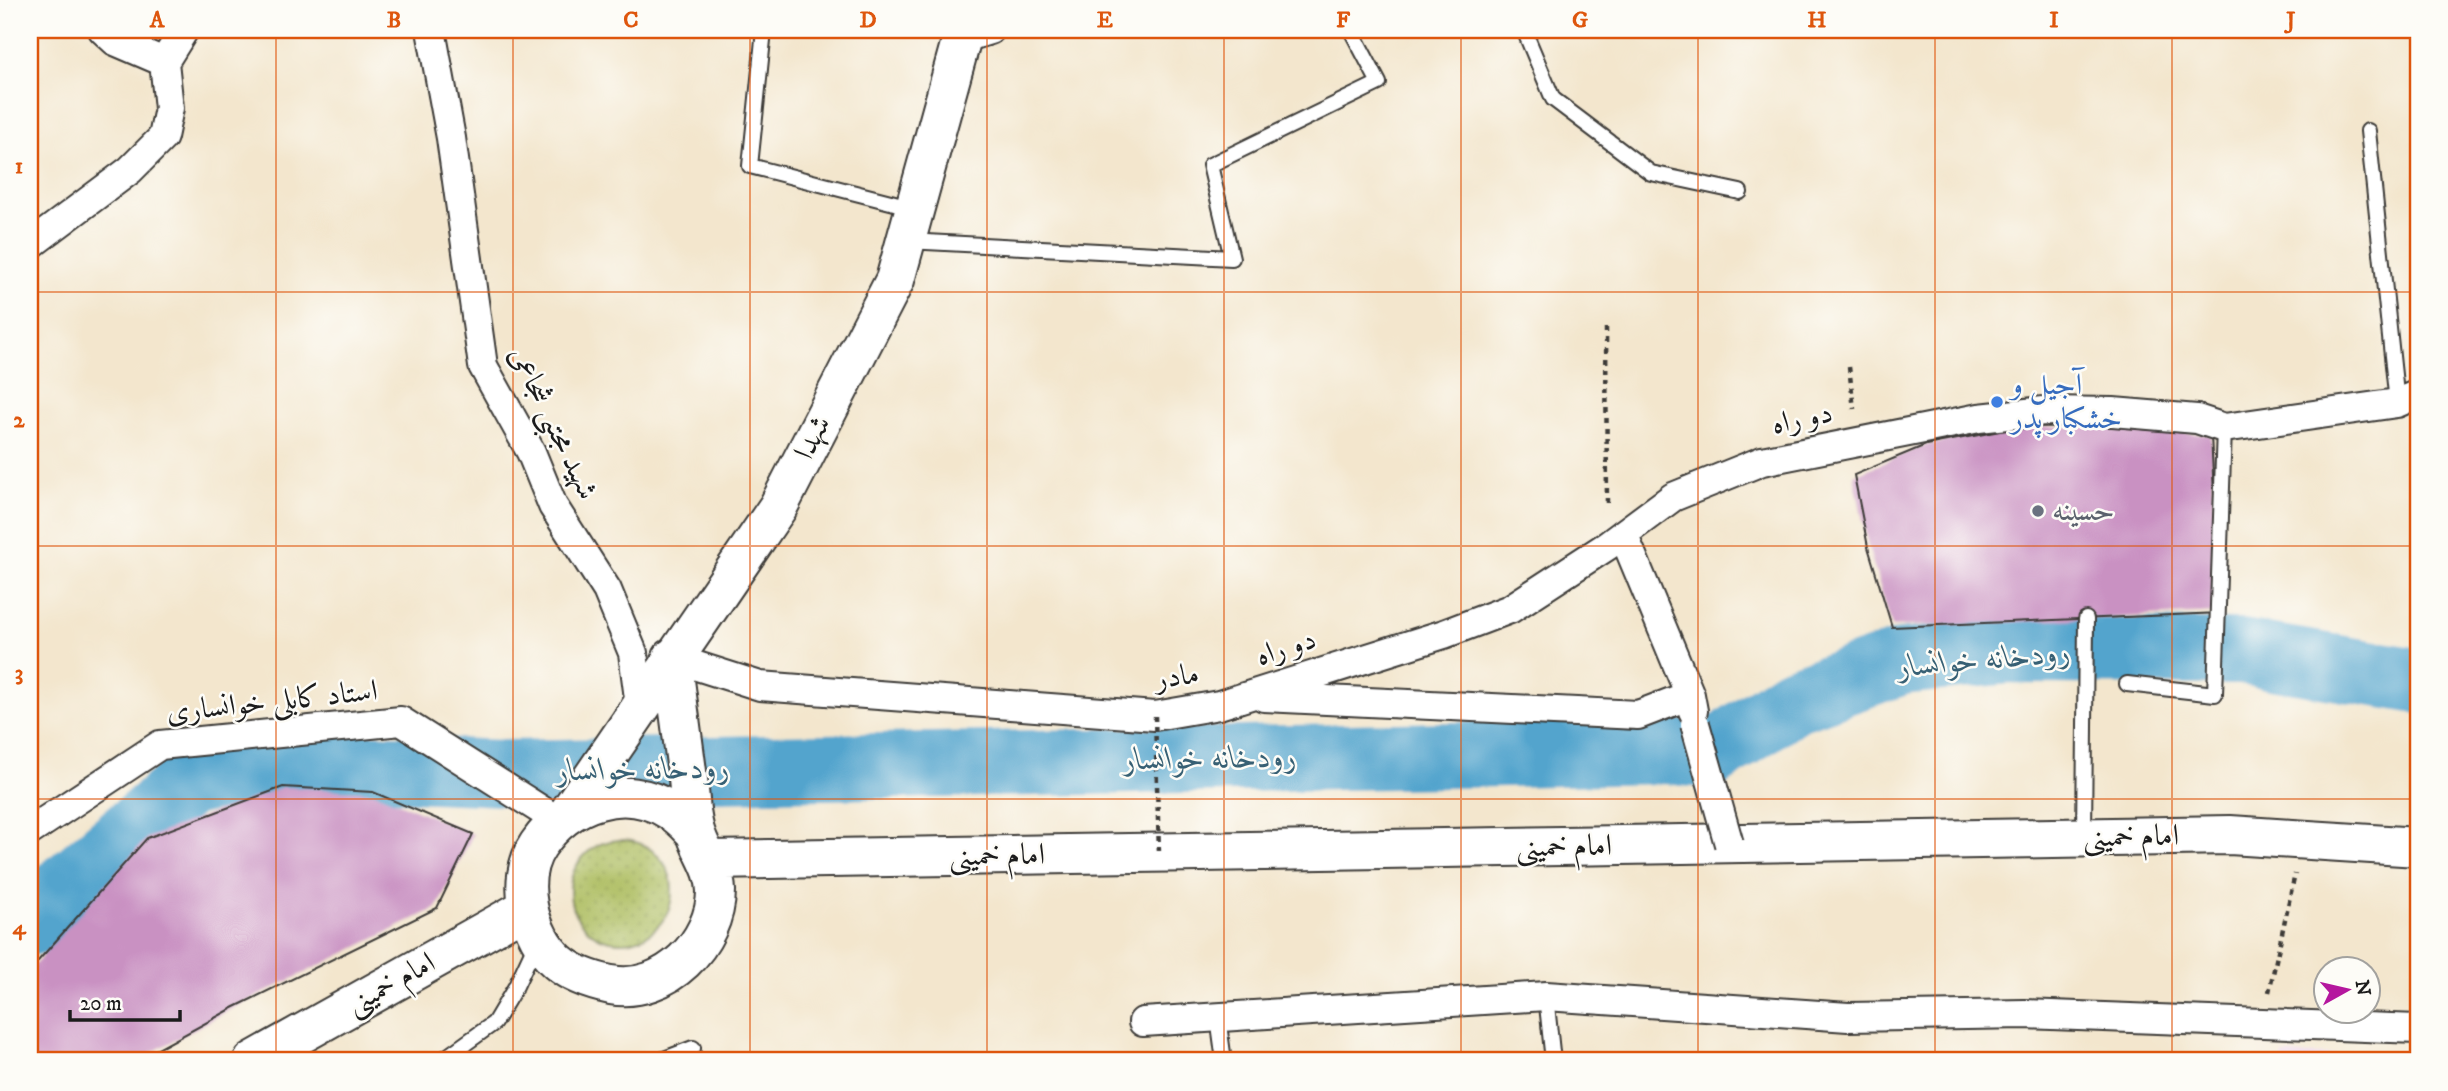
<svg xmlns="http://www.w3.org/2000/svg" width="2448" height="1091" font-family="'IM FELL DW Pica',Amiri,serif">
<defs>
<pattern id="green-dots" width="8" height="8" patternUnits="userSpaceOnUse" patternTransform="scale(1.75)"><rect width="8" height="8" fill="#aebe62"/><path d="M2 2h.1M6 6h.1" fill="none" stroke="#95a354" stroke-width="1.8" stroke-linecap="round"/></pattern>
</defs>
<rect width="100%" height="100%" fill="#fdfcf7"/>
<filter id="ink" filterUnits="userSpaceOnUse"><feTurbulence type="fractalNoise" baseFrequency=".0143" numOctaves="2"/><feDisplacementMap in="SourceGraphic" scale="14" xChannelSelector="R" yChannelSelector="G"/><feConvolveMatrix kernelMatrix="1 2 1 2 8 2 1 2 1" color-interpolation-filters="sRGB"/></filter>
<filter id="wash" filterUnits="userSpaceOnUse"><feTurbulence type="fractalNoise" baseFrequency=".00686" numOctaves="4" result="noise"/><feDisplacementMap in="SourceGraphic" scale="28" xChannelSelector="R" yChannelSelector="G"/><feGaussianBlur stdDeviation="1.57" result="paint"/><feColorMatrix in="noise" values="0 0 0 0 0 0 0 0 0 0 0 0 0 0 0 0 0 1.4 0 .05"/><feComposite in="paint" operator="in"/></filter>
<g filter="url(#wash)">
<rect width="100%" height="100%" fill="#f3e6cd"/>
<!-- built -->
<path fill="#ecd1e9" d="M2283 1055H2418V1061H2282Z"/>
<!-- green -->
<path fill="url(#green-dots)" stroke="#656d3f" stroke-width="2" d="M570 891a51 51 0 1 1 102 0a51 51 0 1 1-102 0Z"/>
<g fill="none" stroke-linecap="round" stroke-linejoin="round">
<!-- river -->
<path stroke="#52a4cd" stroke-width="66" d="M30 923 57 894 187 784 278 763 502 773 1667 751 1710 756 1792 700 1902 662 2011 651 2242 652 2418 681"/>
</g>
<g id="blocks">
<!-- building -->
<path fill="#c991c2" d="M2108 426 2211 435 2220 613 1892 627 1868 547 1854 475 1926 445 2021 427Z
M283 787 373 792 473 834 437 908 233 1008 136 1061H30V970L147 838Z"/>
</g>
</g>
<g filter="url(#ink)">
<use href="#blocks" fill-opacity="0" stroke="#3c3a37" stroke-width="2"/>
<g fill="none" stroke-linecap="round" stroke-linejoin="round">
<!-- service casing -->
<g stroke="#3c3a37" stroke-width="18">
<path id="service" d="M764 30 750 166 914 208
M1524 30 1553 99 1651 173 1740 192
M2368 131 2397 403
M907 241 1232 258 1210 165 1379 83 1351 30
M2127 684 2215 694 2224 428
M2084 835 2086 619
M1546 996 1553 1061
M1218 1017 1224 1061
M441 1061 494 1023 516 986 536 943
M659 1061 693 1048"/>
</g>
<!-- minor casing -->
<g stroke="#3c3a37" stroke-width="32">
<path id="minor" d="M103 30 115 41 164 62
M431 30 451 138 483 366 531 452 553 506 607 590 633 653 640 706
M961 39 990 30
M30 245 130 170 163 137 169 108 164 62 184 30
M1623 534 1690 695 1693 711
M672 658 760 686 1155 716 1219 705 1444 634 1510 609 1607 546 1673 497 1762 461 1979 418 2044 411 2113 412 2197 419 2224 428 2397 403 2418 394
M1264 697 1638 715 1690 695
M30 831 160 745 401 721 560 822
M1143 1022 1546 996 1848 1017 2025 1014 2418 1029"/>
</g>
<!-- secondary casing -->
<g stroke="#3c3a37" stroke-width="42">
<path id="secondary" d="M672 658C677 698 683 739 688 779 690 796 690 815 695 831 701 852 715 867 716 891 716 942 665 995 611 985 592 981 573 975 558 962 528 936 515 879 538 845 568 801 624 781 671 811 680 816 688 825 695 832
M569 812 778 507 895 280 964 30
M710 860 2230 835 2418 847
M253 1061 528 907"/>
</g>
<!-- path -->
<path stroke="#3c3a37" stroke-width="4.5" stroke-dasharray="5 5" stroke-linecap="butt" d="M1606 328 1607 506
M1849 367 1854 409
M2269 992 2295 874"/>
<!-- service -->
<use href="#service" stroke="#fff" stroke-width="14"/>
<!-- minor -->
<use href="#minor" stroke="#fff" stroke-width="28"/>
<!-- secondary -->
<use href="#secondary" stroke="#fff" stroke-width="38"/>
<!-- minor-bridge casing -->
<g stroke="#3c3a37" stroke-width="32" stroke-linecap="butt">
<path id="minor-bridge" d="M1695 724 1729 844"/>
</g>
<!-- path-bridge -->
<path stroke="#3c3a37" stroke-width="4.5" stroke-dasharray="5 5" stroke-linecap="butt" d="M1155 716 1159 853"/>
<!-- minor-bridge -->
<use href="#minor-bridge" stroke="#fff" stroke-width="28"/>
</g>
</g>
<!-- grid -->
<path fill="none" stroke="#de560d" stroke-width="2" stroke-opacity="0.55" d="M276 30V1061M513 30V1061M750 30V1061M987 30V1061M1224 30V1061M1461 30V1061M1698 30V1061M1935 30V1061M2172 30V1061M30 292H2418M30 546H2418M30 799H2418"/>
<!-- markers -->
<circle fill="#3f7fe0" stroke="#fdfcf7" stroke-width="2.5" cx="1997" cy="402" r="7"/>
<circle fill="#6b7280" stroke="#fdfcf7" stroke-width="2.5" cx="2038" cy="511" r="7"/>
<g text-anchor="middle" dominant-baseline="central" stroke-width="5" stroke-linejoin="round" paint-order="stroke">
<!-- shop labels -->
<g font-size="30" fill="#366cbe" stroke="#fdfcf7" text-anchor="start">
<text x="2011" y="385">آجیل و<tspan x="2011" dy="34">خشکبار پدر</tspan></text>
</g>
<!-- street labels -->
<g font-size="30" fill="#1c1c1c" stroke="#fdfcf7">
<text transform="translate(1802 419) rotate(-12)">دو راه</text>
<text transform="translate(553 423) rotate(64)">شهید مجتبی شجاعی</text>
<text transform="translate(813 438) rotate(-63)">شهدا</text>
<text transform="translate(1286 648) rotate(-18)">دو راه</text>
<text transform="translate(1177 677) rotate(-8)">مادر</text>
<text transform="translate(272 702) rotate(-6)">استاد کابلی خوانساری</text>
<text transform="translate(2131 837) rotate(-1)">امام خمینی</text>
<text transform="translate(1564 847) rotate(-1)">امام خمینی</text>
<text transform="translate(997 856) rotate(-1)">امام خمینی</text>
<text transform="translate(391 984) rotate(-29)">امام خمینی</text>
</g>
<!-- worship labels -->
<g font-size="30" fill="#5b616d" stroke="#fdfcf7" text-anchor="start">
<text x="2052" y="511">حسینه</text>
</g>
<!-- water labels -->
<g font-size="32" font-style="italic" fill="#376074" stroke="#fdfcf7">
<text transform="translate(1984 660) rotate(-5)">رودخانه خوانسار</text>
<text transform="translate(1210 759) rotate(-1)">رودخانه خوانسار</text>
<text transform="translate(643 770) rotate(-1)">رودخانه خوانسار</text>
</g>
</g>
<!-- margin -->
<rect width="2448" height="1091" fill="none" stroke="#fdfcf7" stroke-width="77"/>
<!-- north arrow -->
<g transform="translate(2347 990) rotate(82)"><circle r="33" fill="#fdfcf7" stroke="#a3a29f" stroke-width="2"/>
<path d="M0-5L12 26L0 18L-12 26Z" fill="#b5179e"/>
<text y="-10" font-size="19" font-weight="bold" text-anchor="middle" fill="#1c1c1c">N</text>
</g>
<!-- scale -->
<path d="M70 1010v10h110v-10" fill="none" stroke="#1c1c1c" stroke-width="3.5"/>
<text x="80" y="1010" font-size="21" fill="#1c1c1c" stroke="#fdfcf7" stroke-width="5" paint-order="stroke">20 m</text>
<rect x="38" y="38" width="2372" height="1014" fill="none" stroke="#de560d" stroke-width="2.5"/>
<g font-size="23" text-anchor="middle" font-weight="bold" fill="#de560d">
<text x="157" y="27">A</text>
<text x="394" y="27">B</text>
<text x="631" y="27">C</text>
<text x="868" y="27">D</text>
<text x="1105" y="27">E</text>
<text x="1343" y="27">F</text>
<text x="1580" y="27">G</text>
<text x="1817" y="27">H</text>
<text x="2054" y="27">I</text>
<text x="2291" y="27">J</text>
<text x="19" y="173">1</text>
<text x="19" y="427">2</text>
<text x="19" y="680">3</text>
<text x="19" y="934">4</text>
</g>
</svg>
